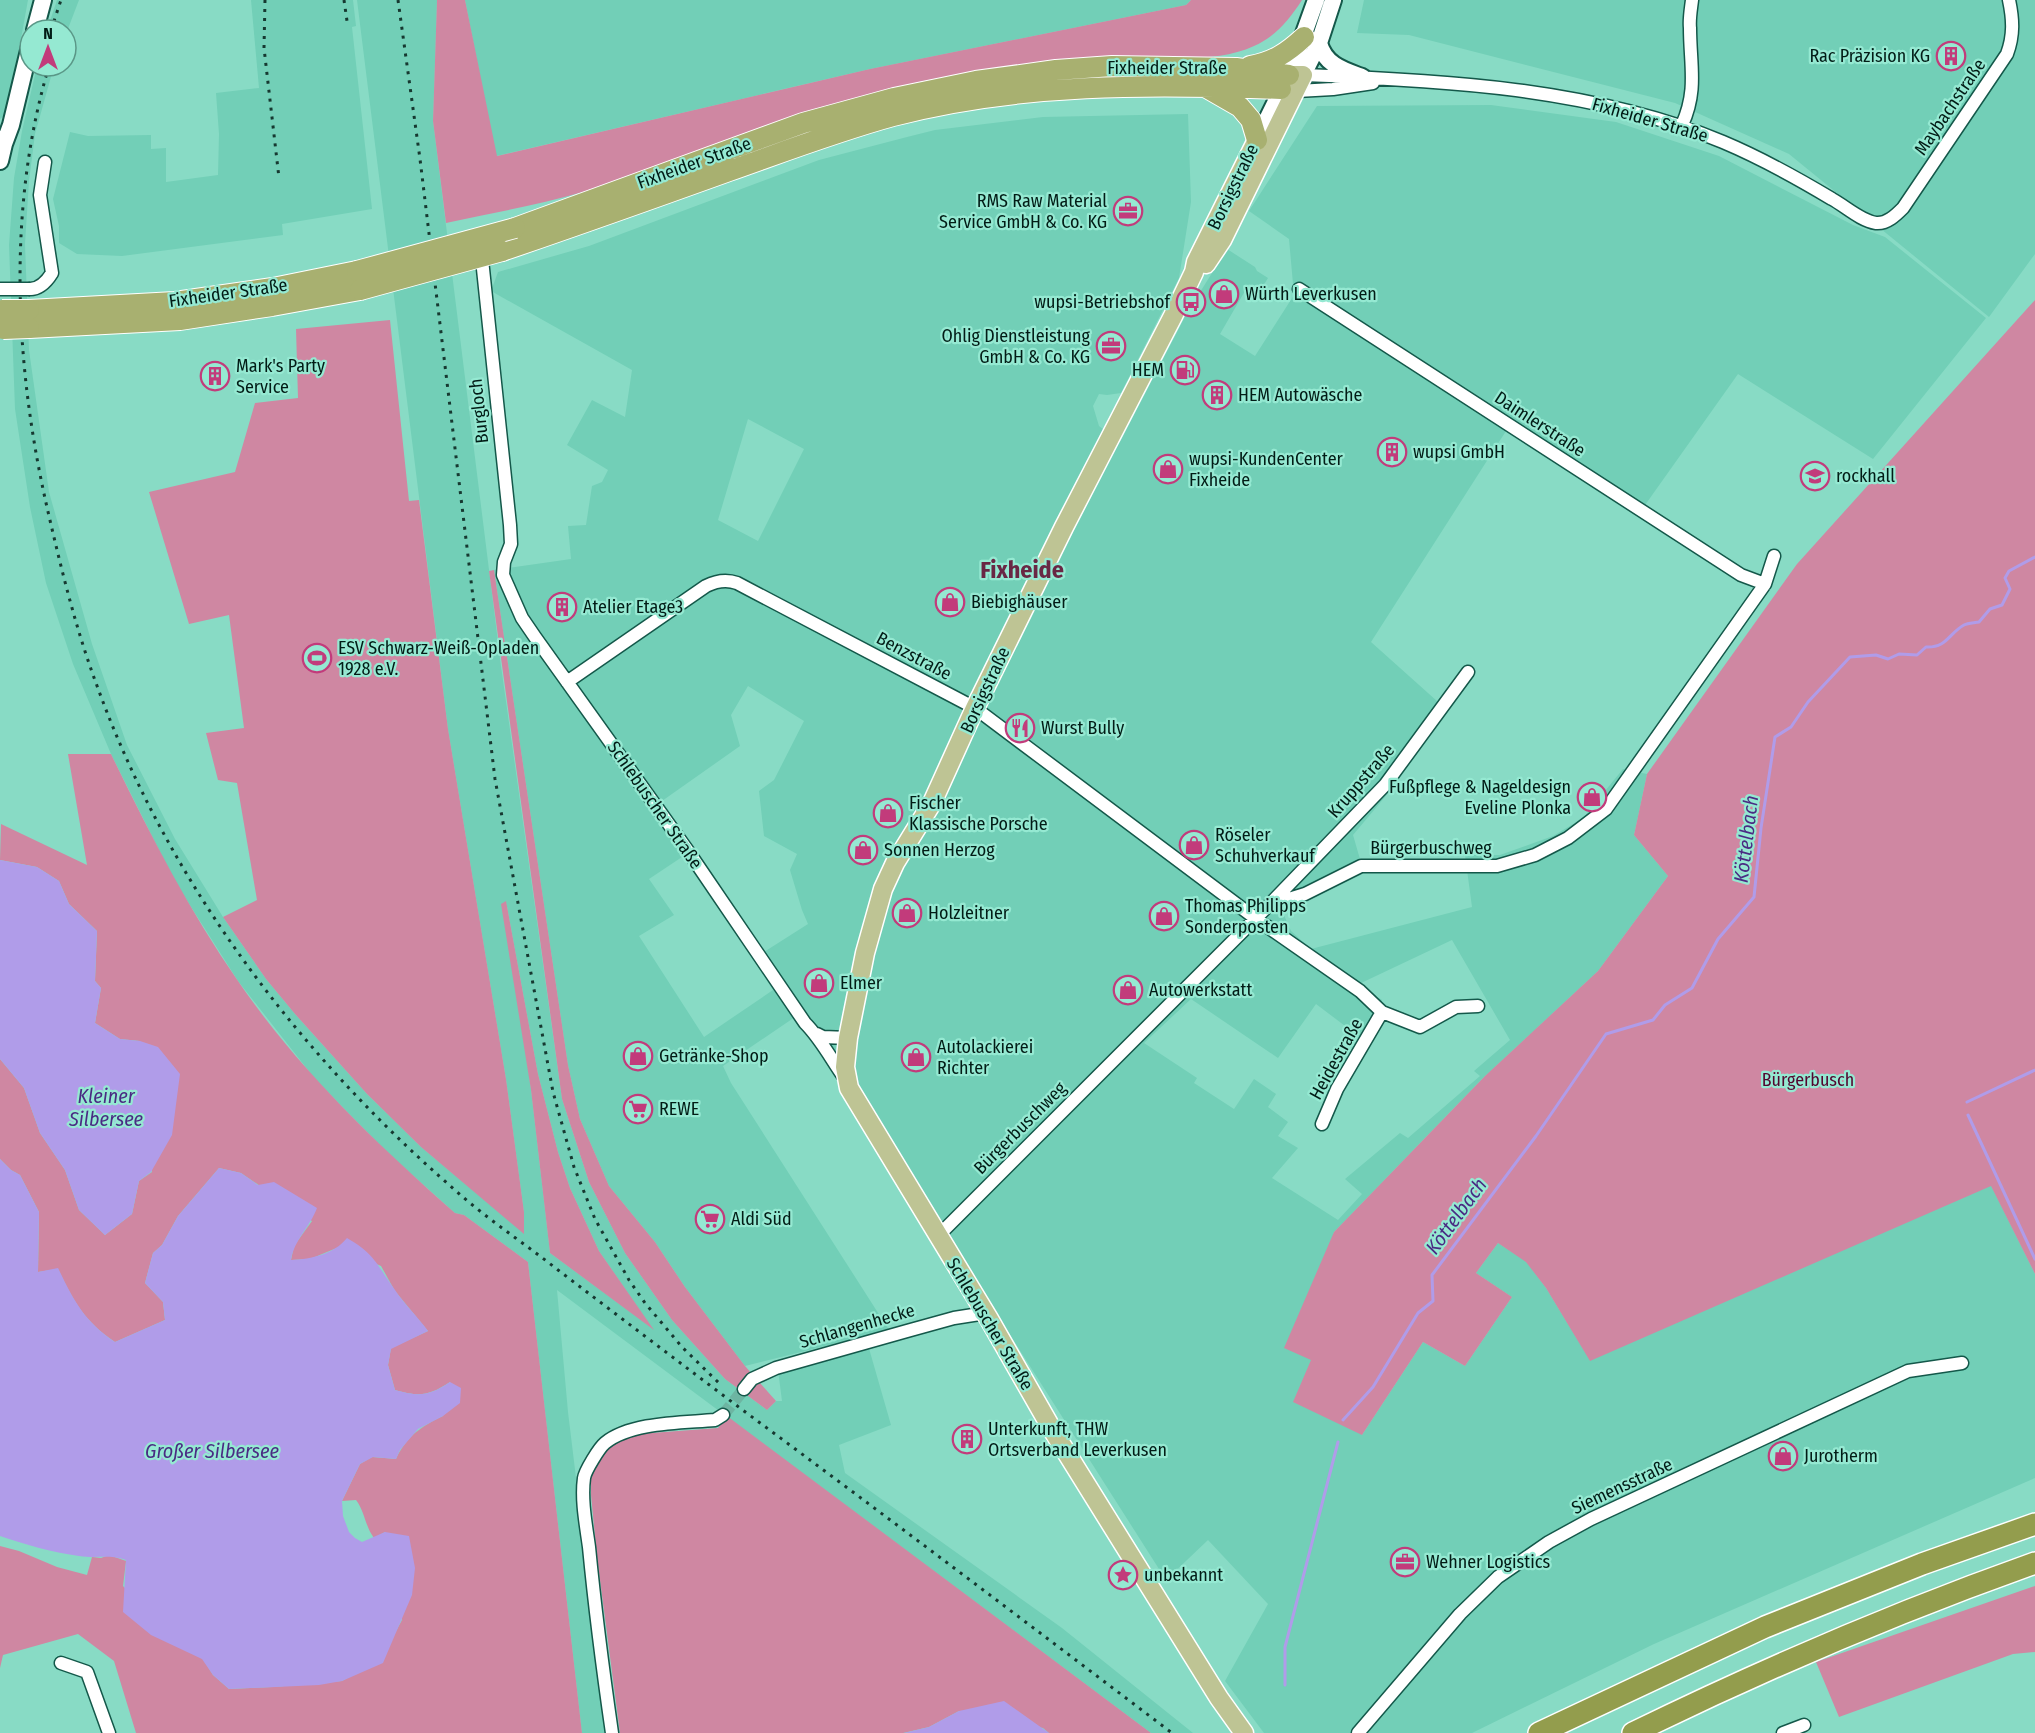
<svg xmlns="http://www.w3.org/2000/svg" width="2035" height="1733" font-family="'Fira Sans Condensed',sans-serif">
<rect width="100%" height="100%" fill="#88dbc5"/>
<!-- built -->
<path fill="#72cfb7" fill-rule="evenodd" d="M0 0H28L10 99 5 115 0 119Z
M57 0H79L66 34V30H47Z
M251 0H353L356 26 352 27 372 209 282 224 283 235 122 256 77 254 59 243V226L53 199 70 132 88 136 151 135V149L166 148V182L218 175 219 134 216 93 259 88Z
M357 0H437L433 121 501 666 562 1099 589 1182 625 1253 672 1320 725 1379 767 1410 776 1401H782L778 1370 868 1345 891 1425 839 1445 845 1473 1062 1628 1193 1733H1151L557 1290 568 1412 607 1733H582L528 1262 464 1215 455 1213 388 1153 315 1079 238 981 174 880 111 754 73 664 46 583 30 507 15 409 9 245 14 178 22 131 37 66H54L35 134 29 181 25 244 29 350 49 492 92 644 127 745 175 839 223 917 266 979 295 1014 367 1094 421 1147 524 1233V1212L506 1079 448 729ZM506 901 538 1074 558 1152 570 1188 599 1251 652 1328 550 1253 531 1090Z
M465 0H1191L1186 5 870 69 496 156Z
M1364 0H2035V254L1989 317 1789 154 1675 103 1409 35 1357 33Z
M1491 105 1616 122 1719 156 1853 225 1885 237 1986 318 1873 459 1738 374 1638 515 1506 431 1371 642 1447 710 1385 797 1353 835 1364 873 1283 913 1291 931 1311 949 1472 907 1465 855H1500L1553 836 1583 818 1623 769 1647 774 1634 835 1668 876 1598 971 1482 1079 1334 1232 1311 1360 1362 1435 1423 1342 1465 1366 1512 1297 1476 1273 1498 1243 1526 1261 1546 1288 1590 1360 1991 1185 2035 1274V1478L1654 1644 1472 1733H1264L1225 1681 1268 1604 1208 1540 1166 1580 951 1242 795 1017 723 1066 731 1083 889 1330 745 1366 685 1287 655 1242 609 1186 580 1119 568 1065 494 570 571 559 568 526 586 525 592 486 602 482 608 470 567 445 592 400 625 417 632 370 491 291 498 272 589 246 819 160 907 137 935 130 1043 117 1188 114 1191 202 1179 278 1121 393 1107 395 1099 394 1093 406 1099 426 1120 442 1187 313 1227 249 1255 267 1257 271 1268 278 1260 291 1249 284 1220 334 1255 356 1294 295 1289 239 1249 211 1317 106ZM748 419 804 449 758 541 718 520ZM748 686 804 721 774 780 759 791 764 836 797 854 790 870 802 910 808 924 753 959 773 990 704 1037 639 936 674 915 649 879 682 857 696 852 662 801 740 746 731 715ZM1452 940 1510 1040 1474 1071 1480 1076 1408 1138 1400 1133 1345 1179 1362 1194 1338 1220 1272 1178 1298 1148 1278 1136 1288 1122 1268 1107 1276 1094 1254 1079 1234 1109 1194 1083 1197 1078 1144 1043 1191 999 1278 1058 1316 1004 1361 1038 1382 1000 1359 984Z"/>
<!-- green -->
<path fill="#cf87a2" d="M437 0H465L497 156 870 69 1186 5 1191 0H1302C1289 20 1276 36 1254 46 1217 63 1173 57 1133 57 1093 58 1052 61 1012 66 931 76 852 97 774 123 710 144 648 173 583 192 538 205 492 213 446 223L433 121Z
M2035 300V1274L1991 1186 1590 1361 1546 1288 1526 1262 1498 1243 1476 1273 1512 1297 1465 1366 1423 1342 1362 1435 1293 1402 1311 1360 1284 1348 1334 1232 1485 1076 1598 971 1668 876 1634 835 1647 774 1797 564Z
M390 320 409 501 419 500 448 729 506 1079 524 1212V1234L421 1147 367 1094 295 1014 266 979 223 917 257 900 237 783 218 780 206 733 244 728 229 615 189 624 149 492 235 472 255 403 298 398 296 329Z
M494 570 568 1065 580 1119 609 1186 655 1242 685 1287 745 1366 776 1401 767 1410 725 1379 672 1320 625 1253 589 1182 562 1099 489 571Z
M68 754H111C149 832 188 909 238 981 298 1069 375 1142 455 1213L464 1215 528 1262 582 1733H136L114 1661 78 1634 3 1655 0 1668V1546L19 1551 57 1567 87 1575 92 1557 101 1558 109 1555 126 1561 123 1586 182 1648 203 1659 213 1675 229 1689 273 1687 342 1681 356 1673 394 1635 402 1620 385 1532 374 1538C365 1526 365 1512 356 1500L342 1501 360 1464 372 1457 396 1459C407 1436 420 1427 443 1416L450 1382C428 1396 420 1397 395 1390L388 1365 391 1348 428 1331 395 1291 381 1266 339 1247 310 1259 291 1260 294 1246 312 1221 241 1173 219 1168 178 1216 162 1245 153 1253 145 1283 163 1302 165 1320 115 1342C84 1321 74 1302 58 1269L38 1272 39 1212 20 1175 11 1170 0 1159V1059L24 1088 40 1133 65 1170 79 1210 105 1235 132 1214 139 1181 152 1172 140 1041 120 1039 95 1023 101 988 95 981 97 931 69 904 59 881 37 867 0 860 1 824 87 865Z
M506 901 538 1074 558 1152 570 1188 599 1251 654 1330 550 1253 531 1090 501 904Z
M727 1416 1151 1733H1049L1043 1728 959 1711 929 1727 903 1733H620L597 1557 591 1495V1474L604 1453 613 1444 638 1434 718 1428Z
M2035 1586V1652L2013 1654 1839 1717 1816 1662Z"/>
<!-- water -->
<path fill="#b09ce9" d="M0 860 37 867 59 881 69 904 97 931 95 981 101 988 95 1023 120 1039 140 1041 158 1047 180 1074 172 1135 151 1172 139 1181 132 1214 105 1235 79 1210 65 1170 40 1133 24 1088 0 1059Z
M0 1159 11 1170 20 1175 39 1212 38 1272 58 1268C74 1301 84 1321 115 1342L165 1320 163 1302 145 1283 153 1253 162 1245 178 1216 219 1168 241 1173 258 1185 274 1182 317 1208C310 1227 294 1240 291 1260 312 1259 334 1254 347 1238 375 1254 377 1265 395 1290 404 1304 418 1317 428 1331L391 1349 388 1365 395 1390C420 1397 429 1396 450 1382L461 1388 460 1403 443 1416 418 1429 400 1450 396 1459 373 1457 360 1464 342 1501 343 1516 349 1532 355 1538 362 1542 385 1532 409 1536 415 1568 412 1595 383 1663 342 1681 319 1685 229 1689 213 1675 202 1659 151 1635 123 1612 126 1560C107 1554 98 1559 79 1556 55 1553 23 1544 0 1536Z
M1004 1701 1049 1733H904L929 1727 959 1711Z"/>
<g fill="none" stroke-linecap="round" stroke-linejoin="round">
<!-- stream -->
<path stroke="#b09ce9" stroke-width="3" d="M1967 1102 2035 1070
M1968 1115 2035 1259
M1343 1420 1373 1387 1418 1313 1433 1301 1432 1275 1536 1136 1606 1034 1653 1020 1665 1005 1692 988 1718 939 1754 897 1761 828 1775 737 1791 727 1808 702 1850 657 1876 655 1888 659 1899 654 1917 655 1926 647C1947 648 1948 634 1964 625 1968 623 1974 623 1979 622L1990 609 2002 605 2010 589 2005 578 2009 571 2035 557
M1285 1685V1647L1338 1442"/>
<!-- minor-tunnel -->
<path stroke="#6db5a2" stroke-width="12" stroke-dasharray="12 6" stroke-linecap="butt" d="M723 1415 744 1389"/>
<!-- minor casing -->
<g stroke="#14584a" stroke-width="15">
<path id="minor" d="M1303 75C1442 80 1593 88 1723 142 1761 158 1797 178 1832 199 1845 206 1861 221 1876 223 1887 224 1896 215 1903 208L2007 54C2014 35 2013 19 2009 0
M1297 91 1333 89 1373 83
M1682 125C1698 90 1690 65 1690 28 1689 19 1691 9 1692 0
M481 250 510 525 511 544 504 562 503 575 522 618 535 637 688 851 805 1023C822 1040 832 1061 846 1080
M30 289C40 289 47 281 52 273L40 195 45 162
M1299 289 1741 575 1765 584
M567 682 706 586C716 581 726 579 737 583L975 708 1255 918 1360 991 1382 1012 1337 1089 1322 1124
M1270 904 1385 785 1468 672
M1382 1012 1420 1027 1456 1007 1478 1006
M817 1034 823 1037 848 1038
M938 1236 1269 905 1305 894 1361 866H1497L1535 855 1568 838 1606 809 1765 584 1774 556
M744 1389 752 1379 776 1368 907 1331 954 1318 986 1313
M61 1663 87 1672 109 1733
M612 1733C603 1671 595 1609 589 1547 586 1525 581 1500 584 1478 585 1471 599 1448 605 1443 631 1422 682 1423 715 1420L723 1415
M1358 1733 1460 1614 1498 1577 1549 1542 1591 1519 1908 1371 1962 1363
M1783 1733 1804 1725"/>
</g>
<!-- secondary casing -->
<g stroke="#14584a" stroke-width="20">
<path id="secondary" d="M35 30 43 0
M1319 43C1325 65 1343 70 1362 77
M1303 75 1319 43 1333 0
M0 139 4 144 0 161
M1257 140 1289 75 1316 0
M4 144 11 125 30 46"/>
</g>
<!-- primary casing -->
<g stroke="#fff" stroke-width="21">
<path id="primary" d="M1206 264 1222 240 1303 75H1289
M1244 1733 1219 1698 1053 1431 989 1319 849 1088 845 1067 848 1038 865 953 883 889 895 863 932 803 975 708 1064 527 1173 316 1194 272 1196 262 1257 140"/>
</g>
<!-- trunk casing -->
<g stroke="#fff" stroke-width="22">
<path id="trunk" d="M1250 66C1273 62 1287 53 1304 37
M1207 88 1240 107 1251 120 1257 140
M515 228 803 123 894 98 976 81 1056 70 1112 66 1236 68 1289 75
M502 251C578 225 654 198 729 171 783 152 838 131 893 116 1019 83 1152 84 1281 89
M29 310 175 302 273 288 357 271
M29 328 180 320 272 306 360 290"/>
</g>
<!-- motorway casing -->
<g stroke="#fff" stroke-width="24">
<path id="motorway" d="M1539 1733 1765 1627 1922 1564 2035 1524
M1633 1733C1764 1669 1897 1612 2035 1563"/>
</g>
<!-- minor -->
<use href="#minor" stroke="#fff" stroke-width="12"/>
<!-- secondary -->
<use href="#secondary" stroke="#fff" stroke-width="16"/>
<!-- primary -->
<use href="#primary" stroke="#bec494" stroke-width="18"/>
<!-- trunk -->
<use href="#trunk" stroke="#a8b070" stroke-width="20"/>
<!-- motorway -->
<use href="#motorway" stroke="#939d4d" stroke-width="21"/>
<!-- rail -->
<path stroke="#163830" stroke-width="3" stroke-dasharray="3 6" stroke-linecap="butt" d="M265 0 264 48 279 178
M344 0 347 21
M398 0 420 159 495 779 553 1092 574 1167 595 1219 629 1280 645 1303 682 1347 722 1386
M51 30 61 0
M49 66C6 210 15 371 49 516 62 572 76 629 96 683 167 881 297 1053 455 1190 487 1219 524 1243 558 1270 621 1318 684 1366 748 1414 890 1519 1031 1626 1172 1733"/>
<!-- minor-bridge casing -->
<g stroke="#14584a" stroke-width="15" stroke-linecap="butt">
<path id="minor-bridge" d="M0 289H30"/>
</g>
<!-- trunk-bridge casing -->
<g stroke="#fff" stroke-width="22" stroke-linecap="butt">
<path id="trunk-bridge" d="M357 271 515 228
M360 290 502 251
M2 310H29
M3 329 29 328"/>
</g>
<!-- minor-bridge -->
<use href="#minor-bridge" stroke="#fff" stroke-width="12"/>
<!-- trunk-bridge -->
<use href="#trunk-bridge" stroke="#a8b070" stroke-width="20"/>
</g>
<!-- icons -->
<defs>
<g id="building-ring" transform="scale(1.5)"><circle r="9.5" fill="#95e9d2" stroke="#c23b7b" stroke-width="1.5"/><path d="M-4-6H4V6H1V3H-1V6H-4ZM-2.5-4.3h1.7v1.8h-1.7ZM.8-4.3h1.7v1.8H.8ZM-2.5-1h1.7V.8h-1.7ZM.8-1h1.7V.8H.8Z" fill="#c23b7b"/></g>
<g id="office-ring" transform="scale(1.5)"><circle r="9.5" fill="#95e9d2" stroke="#c23b7b" stroke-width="1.5"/><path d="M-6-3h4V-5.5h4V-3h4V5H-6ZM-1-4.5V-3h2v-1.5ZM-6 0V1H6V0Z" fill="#c23b7b"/></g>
<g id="shop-ring" transform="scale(1.5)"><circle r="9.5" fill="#95e9d2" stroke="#c23b7b" stroke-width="1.5"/><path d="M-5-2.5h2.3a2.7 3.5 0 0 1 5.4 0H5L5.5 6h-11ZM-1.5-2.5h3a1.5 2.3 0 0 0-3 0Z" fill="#c23b7b"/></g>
<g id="bus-ring" transform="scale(1.5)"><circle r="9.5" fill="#95e9d2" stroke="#c23b7b" stroke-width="1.5"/><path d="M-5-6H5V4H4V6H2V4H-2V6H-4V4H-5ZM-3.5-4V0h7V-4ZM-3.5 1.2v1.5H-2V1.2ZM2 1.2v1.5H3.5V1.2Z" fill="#c23b7b"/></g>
<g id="fuel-ring" transform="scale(1.5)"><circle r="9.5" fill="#95e9d2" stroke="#c23b7b" stroke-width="1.5"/><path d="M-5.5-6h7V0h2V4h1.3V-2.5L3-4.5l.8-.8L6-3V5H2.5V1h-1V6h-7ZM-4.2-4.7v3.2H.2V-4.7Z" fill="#c23b7b"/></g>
<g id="school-ring" transform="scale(1.5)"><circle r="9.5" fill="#95e9d2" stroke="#c23b7b" stroke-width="1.5"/><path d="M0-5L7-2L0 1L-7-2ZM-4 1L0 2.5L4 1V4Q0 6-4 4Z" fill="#c23b7b"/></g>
<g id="stadium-ring" transform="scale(1.5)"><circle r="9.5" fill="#95e9d2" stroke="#c23b7b" stroke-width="1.5"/><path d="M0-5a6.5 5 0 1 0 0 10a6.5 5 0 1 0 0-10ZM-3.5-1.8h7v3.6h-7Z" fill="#c23b7b"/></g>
<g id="restaurant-ring" transform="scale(1.5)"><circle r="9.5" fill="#95e9d2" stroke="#c23b7b" stroke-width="1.5"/><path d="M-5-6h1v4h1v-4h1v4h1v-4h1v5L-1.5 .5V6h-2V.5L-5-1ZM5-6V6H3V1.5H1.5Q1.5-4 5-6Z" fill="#c23b7b"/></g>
<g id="supermarket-ring" transform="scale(1.5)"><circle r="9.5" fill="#95e9d2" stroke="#c23b7b" stroke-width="1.5"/><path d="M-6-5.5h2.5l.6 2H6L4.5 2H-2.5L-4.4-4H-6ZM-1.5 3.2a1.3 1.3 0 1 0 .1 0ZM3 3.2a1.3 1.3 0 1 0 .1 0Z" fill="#c23b7b"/></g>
<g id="sight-ring" transform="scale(1.5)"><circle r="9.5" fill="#95e9d2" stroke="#c23b7b" stroke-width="1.5"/><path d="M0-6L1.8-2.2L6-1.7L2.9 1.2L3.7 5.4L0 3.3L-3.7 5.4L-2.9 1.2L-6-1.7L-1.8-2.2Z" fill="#c23b7b"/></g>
</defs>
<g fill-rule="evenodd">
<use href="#building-ring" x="1951" y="56"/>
<use href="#office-ring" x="1128" y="211"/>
<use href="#shop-ring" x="1224" y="294"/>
<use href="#bus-ring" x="1191" y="302"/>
<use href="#office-ring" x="1111" y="346"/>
<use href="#fuel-ring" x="1185" y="370"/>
<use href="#building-ring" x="215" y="376"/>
<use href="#building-ring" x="1217" y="395"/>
<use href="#building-ring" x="1392" y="452"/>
<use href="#shop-ring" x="1168" y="469"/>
<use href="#school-ring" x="1815" y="476"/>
<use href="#shop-ring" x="950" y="602"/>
<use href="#building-ring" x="562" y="607"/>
<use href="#stadium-ring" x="317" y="658"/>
<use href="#restaurant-ring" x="1020" y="728"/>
<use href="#shop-ring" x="1592" y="797"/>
<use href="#shop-ring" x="888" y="813"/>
<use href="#shop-ring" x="1194" y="845"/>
<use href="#shop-ring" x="863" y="850"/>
<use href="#shop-ring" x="907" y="913"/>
<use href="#shop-ring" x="1164" y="916"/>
<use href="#shop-ring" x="819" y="983"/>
<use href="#shop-ring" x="1128" y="990"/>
<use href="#shop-ring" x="638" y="1056"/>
<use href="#shop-ring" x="916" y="1057"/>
<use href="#supermarket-ring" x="638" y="1109"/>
<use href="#supermarket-ring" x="710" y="1219"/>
<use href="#building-ring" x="967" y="1439"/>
<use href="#shop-ring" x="1783" y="1456"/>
<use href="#office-ring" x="1405" y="1562"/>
<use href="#sight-ring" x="1123" y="1575"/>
</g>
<g text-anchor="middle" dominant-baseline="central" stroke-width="4.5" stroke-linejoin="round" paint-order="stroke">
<!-- poi labels -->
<g font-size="18" fill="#021c16" stroke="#95e9d2" text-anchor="start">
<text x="1930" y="56" text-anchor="end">Rac Präzision KG</text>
<text x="1107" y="201" text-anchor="end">RMS Raw Material<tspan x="1107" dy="21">Service GmbH &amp; Co. KG</tspan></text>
<text x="1245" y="294">Würth Leverkusen</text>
<text x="1170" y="302" text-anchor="end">wupsi-Betriebshof</text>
<text x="1090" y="336" text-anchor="end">Ohlig Dienstleistung<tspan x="1090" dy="21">GmbH &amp; Co. KG</tspan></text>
<text x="236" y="366">Mark's Party<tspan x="236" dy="21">Service</tspan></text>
<text x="1164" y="370" text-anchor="end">HEM</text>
<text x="1238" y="395">HEM Autowäsche</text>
<text x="1413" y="452">wupsi GmbH</text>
<text x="1189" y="459">wupsi-KundenCenter<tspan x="1189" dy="21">Fixheide</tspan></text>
<text x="1836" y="476">rockhall</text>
<text x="971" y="602">Biebighäuser</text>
<text x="583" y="607">Atelier Etage3</text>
<text x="338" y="648">ESV Schwarz-Weiß-Opladen<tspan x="338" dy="21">1928 e.V.</tspan></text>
<text x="1041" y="728">Wurst Bully</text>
<text x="1571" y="787" text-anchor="end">Fußpflege &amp; Nageldesign<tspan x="1571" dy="21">Eveline Plonka</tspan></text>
<text x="909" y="803">Fischer<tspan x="909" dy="21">Klassische Porsche</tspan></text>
<text x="1215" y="835">Röseler<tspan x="1215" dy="21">Schuhverkauf</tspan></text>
<text x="884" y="850">Sonnen Herzog</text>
<text x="1185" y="906">Thomas Philipps<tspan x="1185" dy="21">Sonderposten</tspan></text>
<text x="928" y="913">Holzleitner</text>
<text x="840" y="983">Elmer</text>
<text x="1149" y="990">Autowerkstatt</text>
<text x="937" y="1047">Autolackierei<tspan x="937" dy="21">Richter</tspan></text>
<text x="659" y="1056">Getränke-Shop</text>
<text x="659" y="1109">REWE</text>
<text x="731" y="1219">Aldi Süd</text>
<text x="988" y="1429">Unterkunft, THW<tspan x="988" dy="21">Ortsverband Leverkusen</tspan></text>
<text x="1804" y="1456">Jurotherm</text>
<text x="1426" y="1562">Wehner Logistics</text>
<text x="1144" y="1575">unbekannt</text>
</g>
<!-- street labels -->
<g font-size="18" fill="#021c16" stroke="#95e9d2">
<text x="1167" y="68">Fixheider Straße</text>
<text transform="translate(1950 107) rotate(-56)">Maybachstraße</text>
<text transform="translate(1650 120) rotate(16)">Fixheider Straße</text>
<text transform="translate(694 163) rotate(-20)">Fixheider Straße</text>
<text transform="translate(1233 187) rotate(-64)">Borsigstraße</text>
<text transform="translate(228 293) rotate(-8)">Fixheider Straße</text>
<text transform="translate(479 411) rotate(-96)">Burgloch</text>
<text transform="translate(1540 424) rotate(33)">Daimlerstraße</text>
<text transform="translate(914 656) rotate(28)">Benzstraße</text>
<text transform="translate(985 690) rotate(-65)">Borsigstraße</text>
<text transform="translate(1361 781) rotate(-49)">Kruppstraße</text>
<text transform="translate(655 805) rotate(55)">Schlebuscher Straße</text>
<text x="1431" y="848">Bürgerbuschweg</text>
<text transform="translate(1336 1059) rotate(-61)">Heidestraße</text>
<text transform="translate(1020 1128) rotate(-45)">Bürgerbuschweg</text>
<text transform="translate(990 1324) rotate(59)">Schlebuscher Straße</text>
<text transform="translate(857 1326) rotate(-16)">Schlangenhecke</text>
<text transform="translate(1622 1486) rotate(-25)">Siemensstraße</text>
</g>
<!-- park labels -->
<g font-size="18" fill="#52052e" stroke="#95e9d2">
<text x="1808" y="1080">Bürgerbusch</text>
</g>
<!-- water labels -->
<g font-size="20" font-style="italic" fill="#4a2b83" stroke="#95e9d2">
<text transform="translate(1746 839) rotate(-83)">Köttelbach</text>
<text x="106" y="1096">Kleiner<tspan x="106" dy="23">Silbersee</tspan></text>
<text transform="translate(1456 1216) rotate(-54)">Köttelbach</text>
<text x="212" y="1451">Großer Silbersee</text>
</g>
<!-- district labels -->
<g font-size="24" font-weight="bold" fill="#692744" stroke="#95e9d2">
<text x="1022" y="570">Fixheide</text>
</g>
</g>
<!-- north arrow -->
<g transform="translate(48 48)"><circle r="28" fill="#95e9d2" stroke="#5a9787" stroke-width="1.5"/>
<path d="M0-4.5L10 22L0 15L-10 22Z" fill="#c23b7b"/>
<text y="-9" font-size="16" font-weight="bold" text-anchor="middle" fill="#021c16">N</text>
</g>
</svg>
